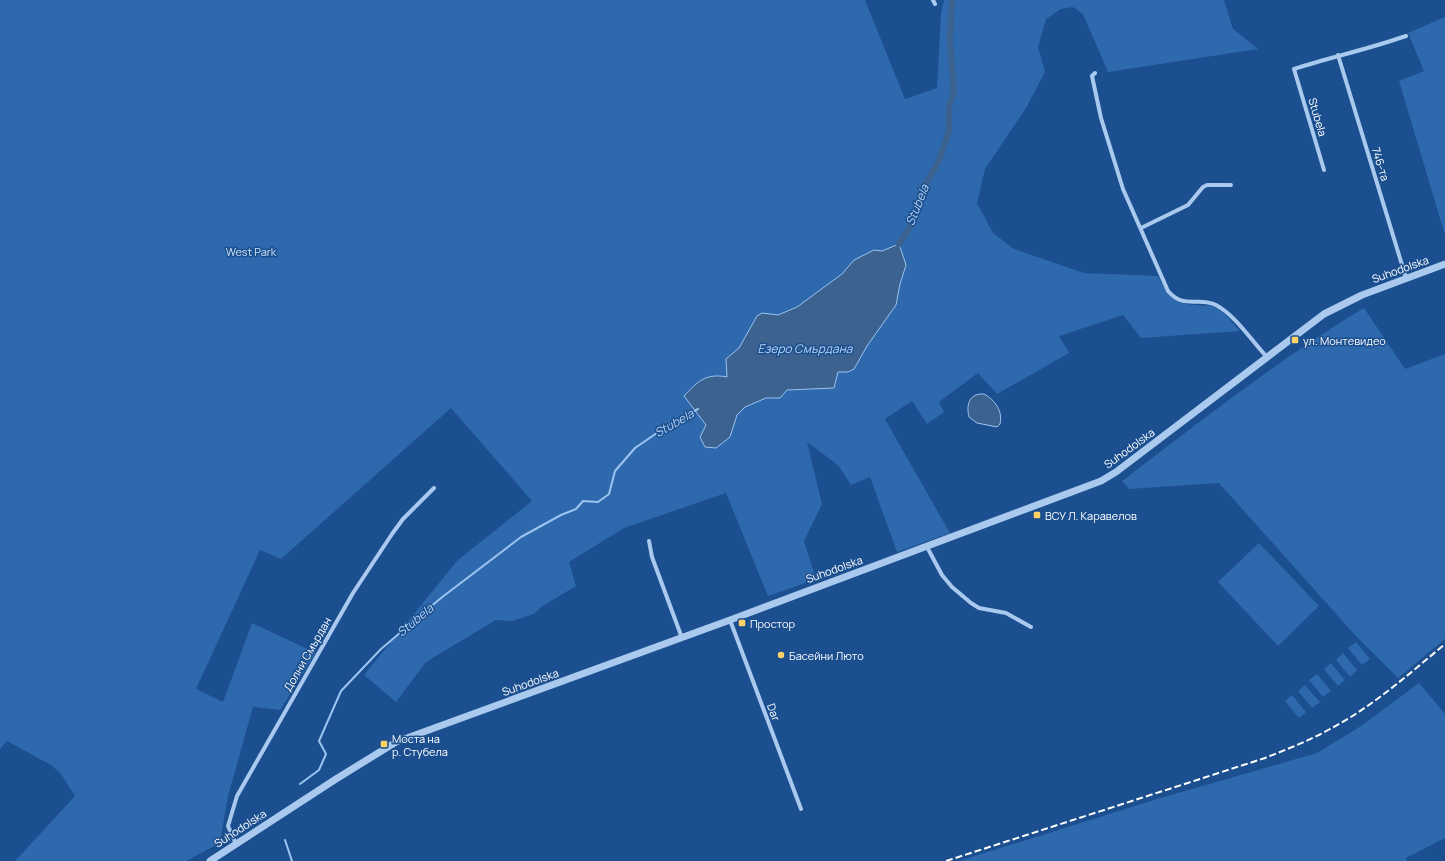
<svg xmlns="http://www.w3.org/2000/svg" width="1445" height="861" font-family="Manrope,sans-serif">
<rect width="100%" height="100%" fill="#1b4f8f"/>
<!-- green -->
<path fill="#2e69ad" d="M0 0H865L905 99 937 88 941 13 944 0H1224L1233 29 1258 49 1108 72 1083 14 1073 7 1061 9 1046 19 1038 47 1045 72 1026 108 985 169 977 203 993 233 1014 249 1084 273 1158 276C1168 296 1173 304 1197 305 1201 306 1207 305 1212 306 1223 309 1232 323 1240 331L1141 338 1123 315 1059 336 1069 353 997 394 978 373 939 402 944 412 927 424 912 401 885 419 950 533 897 552 870 477 851 485 838 465 807 442 822 504 804 541 816 579 768 596 726 493 624 528 569 562 576 586 541 607 534 614 512 621 496 620 426 662 396 702 364 675 458 560 532 501 451 408 281 559 260 550 196 689 223 702 252 623 316 653 280 710 253 707 228 796 220 843 186 861H15L75 796 61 774 51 765 7 741 0 749Z
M1445 17V235L1399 81 1424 71 1408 33Z
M1364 308 1405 369 1445 354V639L1398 678 1354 634 1219 483 1129 489 1122 481C1201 421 1279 359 1364 308Z
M1259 543 1319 606 1278 646 1218 582Z
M1356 642 1370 659 1362 665 1348 648Z
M1343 653 1357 670 1350 677 1336 660Z
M1331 663 1345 680 1338 686 1324 669Z
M1317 674 1331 691 1323 697 1309 680Z
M1419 683 1445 714V838L1406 858 1407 861H959L1157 799 1317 753 1361 726Z
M1305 685 1320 702 1312 708 1298 691Z
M1292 695 1306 712 1299 718 1285 701Z"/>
<!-- water -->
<path fill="#3c6290" stroke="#9cc4f0" d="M899 244 906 265 900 284 896 305 867 346 854 369 848 372H838L834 388 787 390 780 398H766L745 407 737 415 730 437 716 448 705 447 700 437 706 425 684 396C698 381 706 373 727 377L726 359 739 348 757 316 762 313 778 315 797 307 842 274 854 260 874 250 882 251Z
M984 394C995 400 1003 411 1000 424L997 427 977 423 969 417C966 405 969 393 984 394Z"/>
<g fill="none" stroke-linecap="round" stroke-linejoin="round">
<!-- stream -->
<path stroke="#9cc4f0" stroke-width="2" d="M300 784 319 770 326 754 319 741 341 691 381 649 441 598 521 537 561 515 576 509 583 501 598 502 609 494 615 471 635 448 670 424 698 409
M285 840 292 861"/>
<!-- canal -->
<path stroke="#3c6290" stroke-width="6" d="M899 244 911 226 923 188 939 161 949 131V107L954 92 950 40 952 0"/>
<!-- minor -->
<path stroke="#a9c9ee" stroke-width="4" d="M933 0 935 4
M1338 55 1406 278
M1095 73 1092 76 1101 118 1123 189 1168 291C1184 310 1199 296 1216 305 1236 316 1251 340 1266 356
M1324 170 1294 69C1331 57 1369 49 1406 36
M1141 228 1188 205 1203 187 1207 185H1231
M649 541 652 557 682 638
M927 547 942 575 952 587 971 603 979 608 1006 613 1031 627
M730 620 801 809
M236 844 228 826 237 796 353 593 392 534 403 519 434 488"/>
<!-- tertiary -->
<path stroke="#a9c9ee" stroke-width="7" d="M210 861 336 779 396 742 730 620 1101 481 1116 472 1324 314 1362 295 1445 264"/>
<!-- rail -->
<path stroke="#fff" stroke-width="2" stroke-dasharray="7 3" stroke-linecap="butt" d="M946 861 1265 758C1287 749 1309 741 1330 729 1372 707 1409 674 1445 644"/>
</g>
<!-- markers -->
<g fill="#ffd166" stroke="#1b4f8f" stroke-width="1.5">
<rect x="1291" y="336" width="8" height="8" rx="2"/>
<rect x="1033" y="511" width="8" height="8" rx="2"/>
<rect x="738" y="619" width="8" height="8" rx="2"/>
<circle cx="781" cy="655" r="4"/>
<rect x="380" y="740" width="8" height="8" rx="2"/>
</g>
<g text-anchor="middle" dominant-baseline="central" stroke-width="3" stroke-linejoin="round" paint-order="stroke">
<!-- street labels -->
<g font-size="11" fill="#fff" stroke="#1b4f8f">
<text transform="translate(1318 117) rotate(74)">Stubela</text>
<text transform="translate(1381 164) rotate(73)">746-та</text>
<text transform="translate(1400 269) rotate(-20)">Suhodolska</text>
<text transform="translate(1129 448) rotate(-36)">Suhodolska</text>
<text transform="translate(834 569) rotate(-20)">Suhodolska</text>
<text transform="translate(307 654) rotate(-60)">Долни Смърдан</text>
<text transform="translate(530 682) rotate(-20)">Suhodolska</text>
<text transform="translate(774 712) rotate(70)">Dar</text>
<text transform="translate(240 828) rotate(-33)">Suhodolska</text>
</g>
<!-- park labels -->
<g font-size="11" fill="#cfe3fa" stroke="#1b4f8f">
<text x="251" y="251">West Park</text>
</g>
<!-- poi labels -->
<g font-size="11" fill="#fff" stroke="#1b4f8f" text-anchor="start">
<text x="1303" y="340">ул. Монтевидео</text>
<text x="1045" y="515">ВСУ Л. Каравелов</text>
<text x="750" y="623">Простор</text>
<text x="789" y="655">Басейни Люто</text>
<text x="392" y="738">Моста на<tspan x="392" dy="13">р. Стубела</tspan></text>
</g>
<!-- water labels -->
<g font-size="12" font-style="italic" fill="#b5d3f5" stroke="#1b4f8f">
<text transform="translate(917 205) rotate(-68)">Stubela</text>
<text x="805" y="348">Езеро Смърдана</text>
<text transform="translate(674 423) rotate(-30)">Stubela</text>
<text transform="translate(415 620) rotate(-40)">Stubela</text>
</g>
</g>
</svg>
